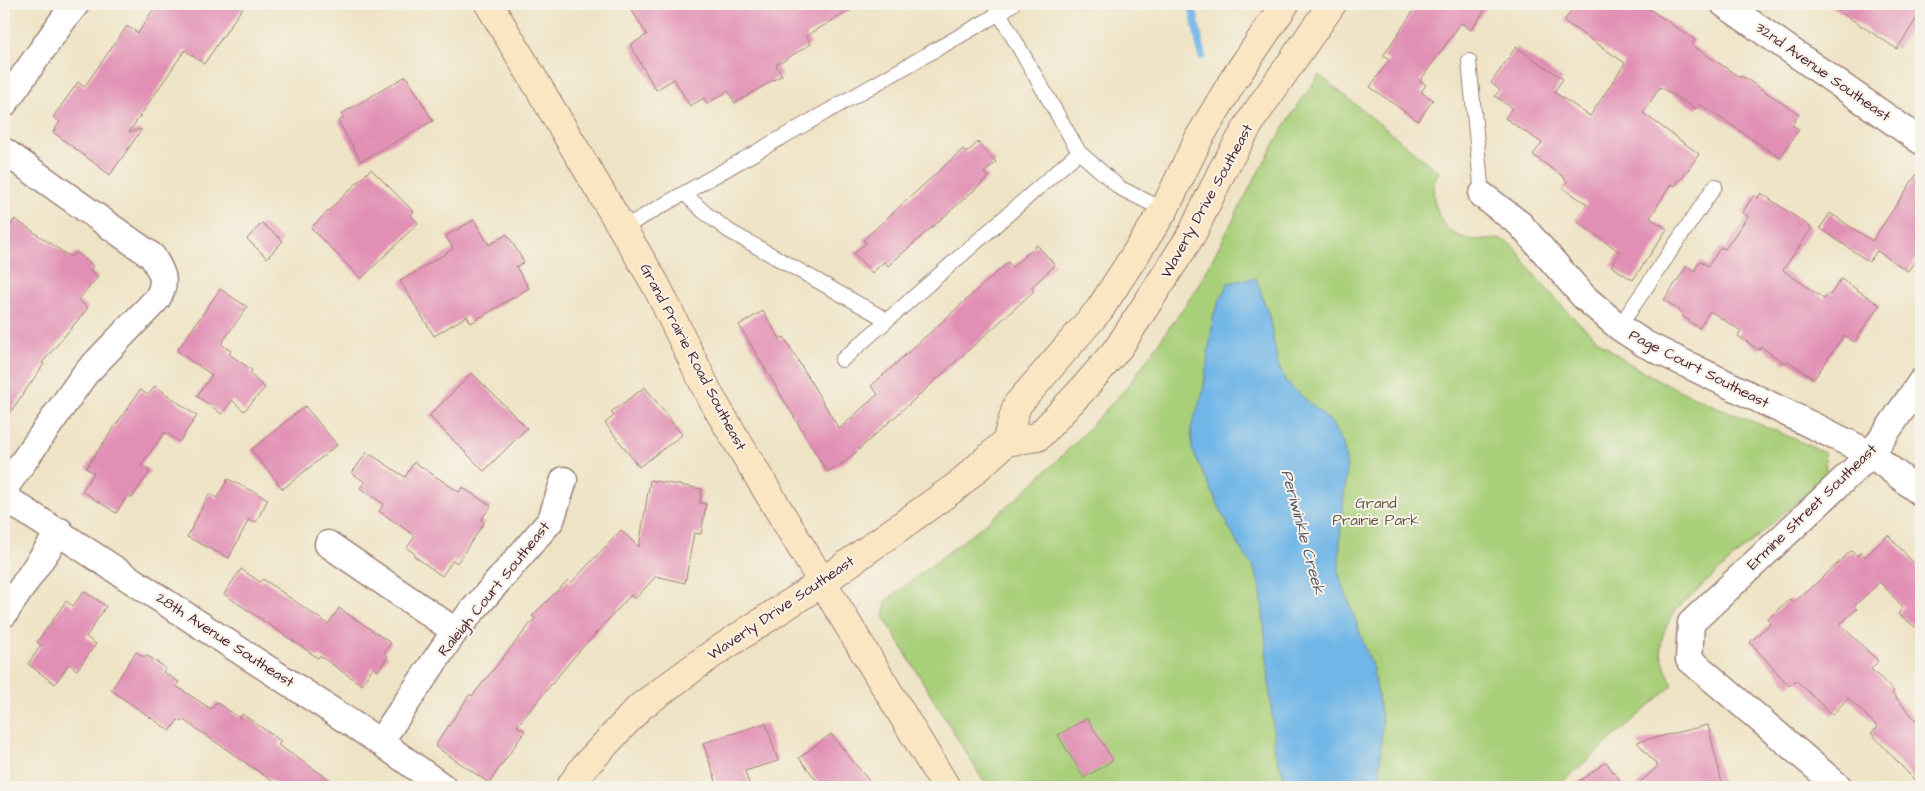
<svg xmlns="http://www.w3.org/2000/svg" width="1925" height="791" font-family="'Architects Daughter',sans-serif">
<rect width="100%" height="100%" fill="#f7f3e8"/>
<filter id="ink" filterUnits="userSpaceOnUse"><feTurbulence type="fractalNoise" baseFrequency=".02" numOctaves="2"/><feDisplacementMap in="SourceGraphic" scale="10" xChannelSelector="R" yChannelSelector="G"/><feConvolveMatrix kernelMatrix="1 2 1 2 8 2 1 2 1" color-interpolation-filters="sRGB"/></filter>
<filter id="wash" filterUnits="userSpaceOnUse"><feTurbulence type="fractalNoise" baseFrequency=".0096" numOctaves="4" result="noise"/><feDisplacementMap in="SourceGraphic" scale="20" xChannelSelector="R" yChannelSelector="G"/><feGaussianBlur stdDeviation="1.12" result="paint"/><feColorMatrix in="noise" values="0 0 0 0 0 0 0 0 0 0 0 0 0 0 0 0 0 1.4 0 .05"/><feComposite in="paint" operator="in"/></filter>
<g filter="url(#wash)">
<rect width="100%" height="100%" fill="#eee3c5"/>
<!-- green -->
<path fill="#a8cf79" stroke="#797752" d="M1319 75 1439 172C1433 181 1432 192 1435 204 1442 232 1458 240 1485 240 1494 239 1502 238 1510 244 1520 252 1526 264 1534 274 1555 299 1577 323 1603 344 1663 394 1754 417 1824 453L1827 475 1676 609C1656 641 1657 652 1673 685L1557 787H987L884 618 886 601 1014 501 1071 447 1128 386 1196 290 1256 176 1292 114Z"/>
<!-- water -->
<path fill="#70b6e7" stroke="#5d6a89" d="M1256 278 1269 316 1278 365 1286 382 1330 421 1343 444 1347 467 1340 536 1339 575 1373 669 1382 720 1380 767 1382 787H1288L1275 751 1261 589 1253 566 1242 551 1229 528 1192 449 1191 428 1203 392 1214 313 1228 283Z"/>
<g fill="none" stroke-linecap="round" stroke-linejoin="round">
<!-- stream -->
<path stroke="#70b6e7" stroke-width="8" d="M1192 4 1202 56"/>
</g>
<g id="blocks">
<!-- building -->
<path fill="#e18fb4" d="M157 4H245L204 64 185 50 129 132 142 129 110 175 53 132 60 122 53 117 78 82 84 87 127 26 138 33Z
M628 4H861L806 36 811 44 776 65 782 75 735 103 728 91 707 104 704 98 690 106 674 79 656 90 630 45 647 35Z
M1418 4H1489L1471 30 1461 23 1420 81 1426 85 1421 92 1433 100 1418 121 1370 87 1389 60 1383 56Z
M1576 4H1642L1695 40 1692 45 1741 78 1742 76 1799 114 1792 125 1799 129 1780 158 1700 104 1696 109 1660 87 1643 113 1699 154 1681 180 1680 179 1675 186 1671 184 1650 218 1667 229 1633 280 1611 266 1620 252 1576 221 1587 204 1563 188 1567 181 1564 179 1565 178 1533 155 1542 143 1505 118 1512 108 1495 96 1500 90 1491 83 1516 47 1563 79 1554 92 1590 116 1625 63 1564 21Z
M1828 4H1921V12L1897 49Z
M406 76 433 121 361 161 338 121 344 118 341 114Z
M978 142 996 162 984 173 989 177 888 266 884 262 872 273 854 253 866 243 863 240 963 149 966 153Z
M1921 168V252L1908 271 1877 251 1869 262 1820 228 1830 213 1872 241Z
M371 169 414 212 411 215 418 223 361 279 311 228Z
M1761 193 1812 228 1783 270 1824 299 1828 293 1830 295 1841 279 1880 305 1854 342 1844 335 1814 379 1788 361 1786 364 1761 347 1759 350 1738 336 1741 331 1710 311 1699 328 1681 315 1682 312 1664 300 1687 266 1694 271 1700 261 1708 266 1721 247 1725 249 1748 216 1742 213 1754 195 1758 198Z
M15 219 70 257 77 252 93 266 90 270 98 277 78 300 88 308 42 363 44 364 4 421V235Z
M474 220 489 245 507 234 524 262 516 267 529 288 471 323 467 316 434 336 400 281 453 249 446 236Z
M262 223 283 241 267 258 247 239Z
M1037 245 1055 265 1031 288 1034 291 845 462 827 472 739 325 763 311 780 339 784 337 839 429 878 394 871 386 1008 262 1012 267Z
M220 289 247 307 221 344 231 351 229 354 252 370 250 374 265 388 244 411 232 400 222 414 197 396 212 375 177 351Z
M472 373 527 428 484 471 429 416Z
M155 386 197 416 179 442 165 432 141 465 150 471 132 498 128 495 116 513 82 491 94 473 86 468 140 390 148 395Z
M645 387 682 435 639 467 605 423 614 416 611 412Z
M305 406 337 445 283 489 251 450Z
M367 452 405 477 414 462 459 492 462 487 491 506 481 520 484 523 457 563 453 560 442 576 414 556 415 554 407 548 415 536 379 511 384 504 360 488 365 482 352 473Z
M228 479 268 499 256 522 249 519 229 558 187 537 209 494 217 498Z
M650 480 702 489 700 503 706 504 701 534 694 533 685 583 656 576 635 599 631 595 573 658 517 726 525 731 489 783 435 746 470 694 472 696 535 618 532 616 568 580 571 583 621 530 639 547Z
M1888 535 1921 571V631L1898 614 1903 607 1880 582 1854 606 1857 609 1840 624 1878 661 1871 669 1894 691 1892 693 1921 726V787L1871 733 1878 727 1848 698 1832 715 1796 680 1789 686 1750 642 1771 623 1767 619 1790 599 1793 602 1808 591 1851 551 1857 556 1861 552 1865 557Z
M241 569 260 582 263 579 328 624 339 608 391 643 384 653 388 656 378 671 373 667 362 685 320 656 318 658 224 594Z
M84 591 106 606 86 637 96 644 77 670 69 664 55 684 28 664 41 645 37 642 66 601 73 606Z
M136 652 144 657 146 655 166 668 163 672 179 682 176 686 211 709 216 702 240 718 242 714 281 741 278 745 341 787H281L182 719 181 722 178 720 170 731 111 690Z
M1087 718 1113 760 1084 778 1058 735Z
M766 723 778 761 745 771 750 787H718L703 743Z
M1708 725 1723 787H1635L1658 766 1637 742Z
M831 734 874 787H822L799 758Z
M1606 762 1625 787H1571Z"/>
</g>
</g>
<g filter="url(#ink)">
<use href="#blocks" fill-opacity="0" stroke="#9c8178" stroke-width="1"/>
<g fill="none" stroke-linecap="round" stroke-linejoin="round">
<!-- service casing -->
<g stroke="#9c8178" stroke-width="16">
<path id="service" d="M994 4 1079 152 1120 188 1164 210
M1469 61 1482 195
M684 193 704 212 729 231 887 320
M623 228 1000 13 1013 4
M1619 327 1715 186
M842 360 1079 152"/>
</g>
<!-- minor casing -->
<g stroke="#9c8178" stroke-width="29">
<path id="minor" d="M1724 4 1921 141
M4 104 63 20 76 4
M4 151 152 256C162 272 168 281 157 299L85 374 4 489
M1482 195 1520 224 1584 297 1619 327 1645 344 1871 454 1921 493
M4 497 380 742 443 787
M328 544 455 631
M4 614 60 531
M380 742 455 631 551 520 564 480
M1839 787 1689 659 1691 623 1871 454 1921 382"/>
</g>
<!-- secondary casing -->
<g stroke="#9c8178" stroke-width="30">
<path id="secondary" d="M489 4 656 285 711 398 946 787
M1006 442 1038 437 1083 389 1119 347 1192 234 1223 169 1254 116 1332 4
M570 787 585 766 640 707 711 655 821 583 957 486 1006 442 1017 405 1100 309 1164 210 1199 138 1234 79 1285 4"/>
</g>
<!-- service -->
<use href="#service" stroke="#fff" stroke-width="14"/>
<!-- minor -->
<use href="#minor" stroke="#fff" stroke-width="26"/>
<!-- secondary -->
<use href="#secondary" stroke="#fbe6c4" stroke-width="28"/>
</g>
</g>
<g text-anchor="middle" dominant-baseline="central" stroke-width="4" stroke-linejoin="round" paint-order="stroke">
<!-- street labels -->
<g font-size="15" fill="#4a1f2b" stroke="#f7f3e8">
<text transform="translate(1823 72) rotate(35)">32nd Avenue Southeast</text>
<text transform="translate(1207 201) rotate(-61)">Waverly Drive Southeast</text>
<text transform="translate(693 357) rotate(62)">Grand Prairie Road Southeast</text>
<text transform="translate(1699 369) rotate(27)">Page Court Southeast</text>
<text transform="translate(1812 507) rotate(-44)">Ermine Street Southeast</text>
<text transform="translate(494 589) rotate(-51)">Raleigh Court Southeast</text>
<text transform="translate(781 608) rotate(-34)">Waverly Drive Southeast</text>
<text transform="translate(225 640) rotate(33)">28th Avenue Southeast</text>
</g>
<!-- park labels -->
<g font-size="15" fill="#665442" stroke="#f7f3e8">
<text x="1376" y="503">Grand<tspan x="1376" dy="17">Prairie Park</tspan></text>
</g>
<!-- water labels -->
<g font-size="16" font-style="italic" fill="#57546d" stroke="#f7f3e8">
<text transform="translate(1303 532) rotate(75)">Periwinkle Creek</text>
</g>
</g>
<!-- margin -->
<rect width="1925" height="791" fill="none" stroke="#f7f3e8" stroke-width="20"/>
</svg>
